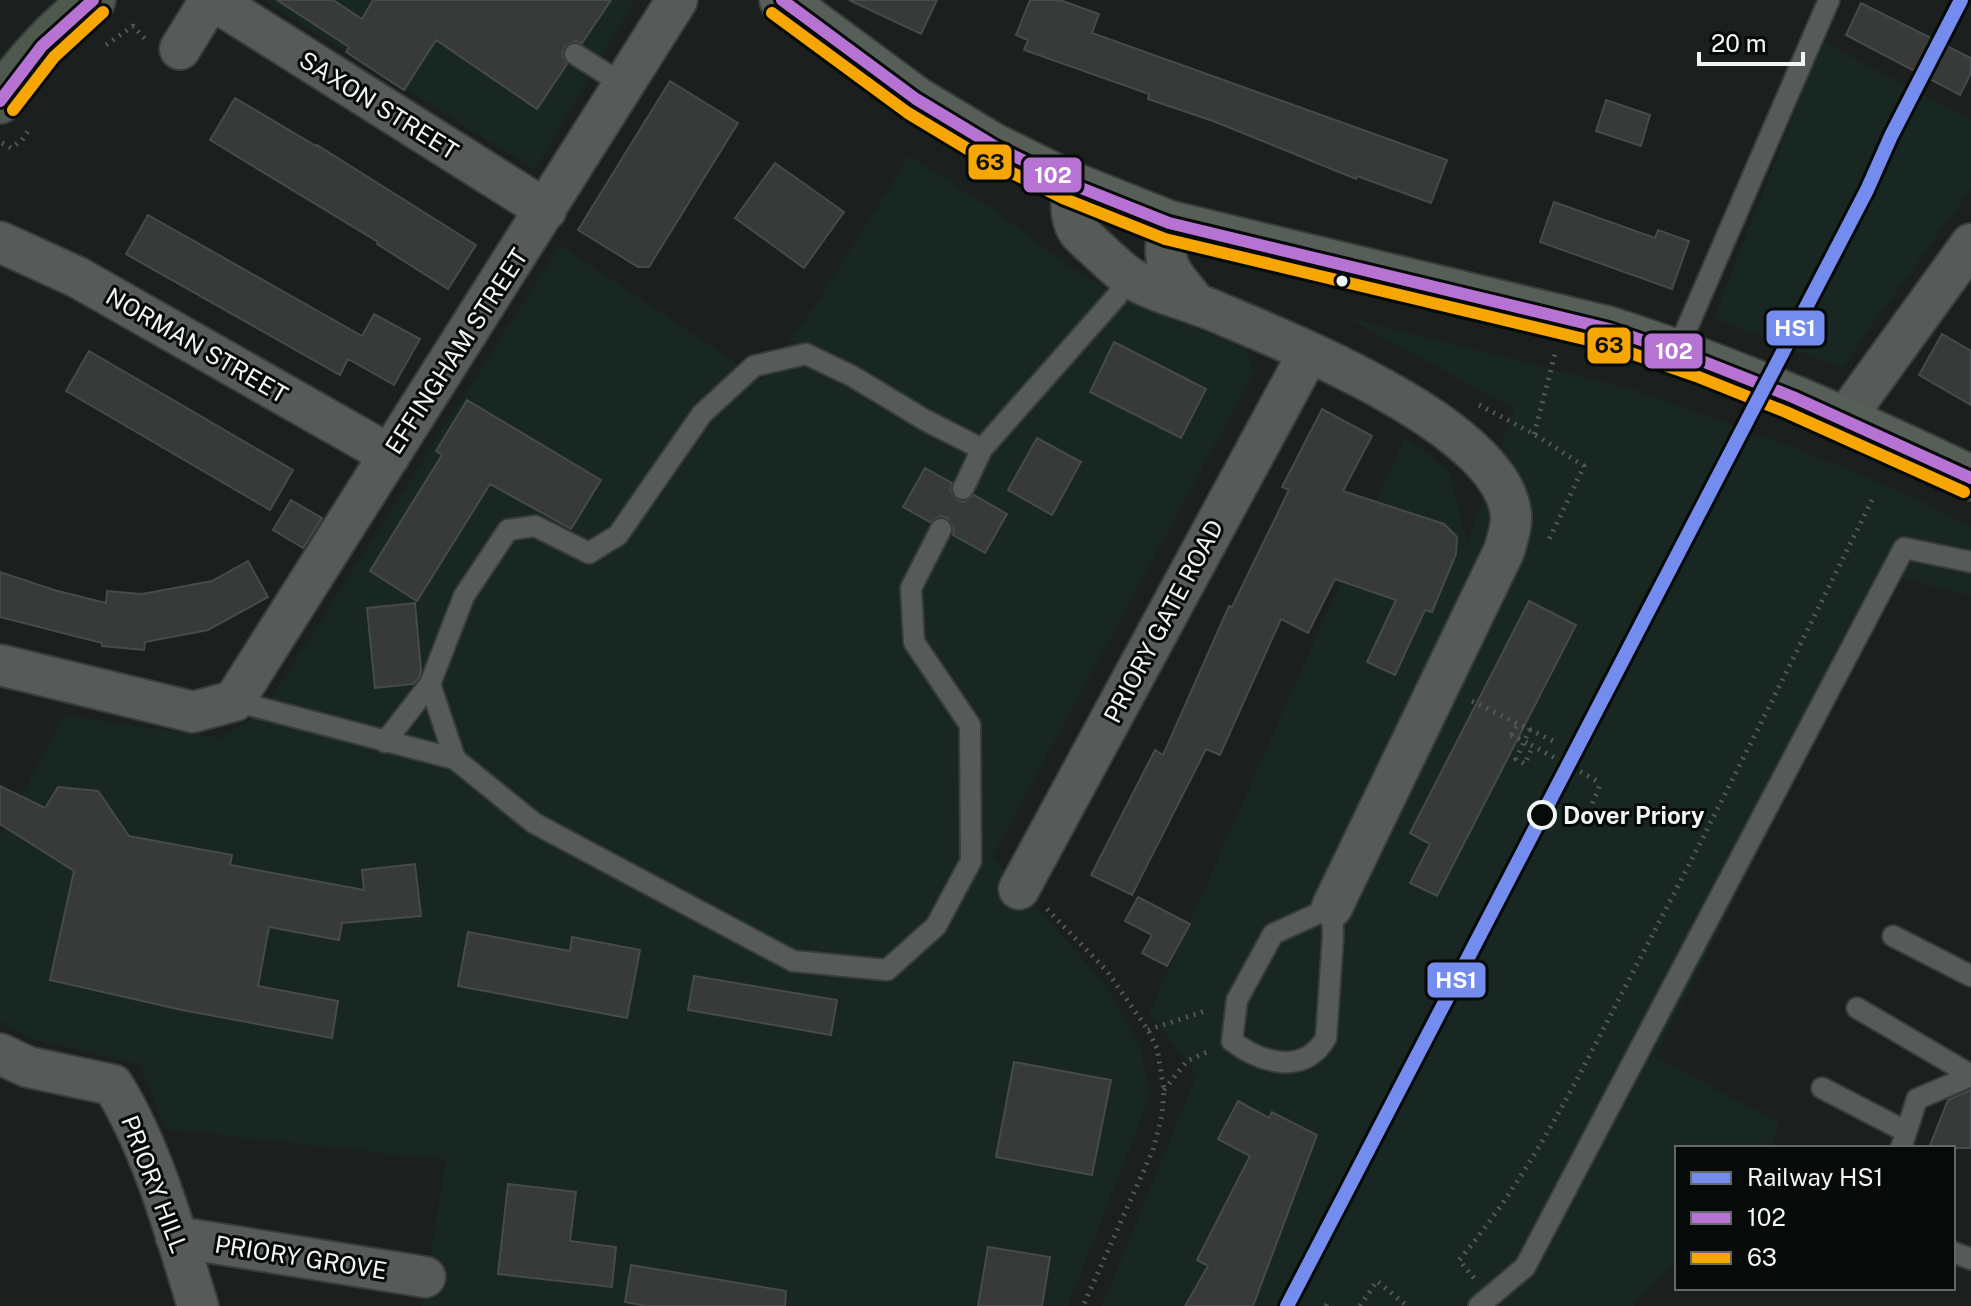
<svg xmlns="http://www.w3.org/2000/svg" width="1971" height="1306" font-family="'Public Sans',sans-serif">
<rect width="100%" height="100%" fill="#1b1f1d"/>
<!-- built -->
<path fill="#182721" d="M263 0H635L535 170Z
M1822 41 1971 120V189L1841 368 1714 318Z
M909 156 993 209 1058 259 1117 296 1246 349 1254 372 992 857 1104 983 1140 1045 1150 1096 1068 1306H422L446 1160 165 1129 140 1065 29 1038 0 1021V837L64 715 220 738 263 711 560 245 762 380 818 301Z
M1346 317 1638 391 1808 453 1922 501 1971 527V596L1899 577 1655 1056 1779 1123 1772 1148H1677V1260L1633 1306H1102L1197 1074 1149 1014 1405 436 1450 472 1467 543 1514 409Z"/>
<!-- building -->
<path fill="#373a39" stroke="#464a4a" stroke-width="2" d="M277 0H333L362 19 373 0H611L582 43 575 41 565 46 562 54 567 64 537 109 436 40 404 90 346 52 349 47Z
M849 0H937L921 34Z
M1030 0H1060L1099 14 1092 33 1447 160 1431 203 1357 176 1356 179 1213 121 1148 99 1149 94 1024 50 1028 40 1016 35Z
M1861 3 1971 58V73L1960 95 1846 35Z
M670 81 738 123 649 267H638L578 230Z
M235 98 316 146 317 145 476 245 448 289 377 244 378 242 210 140Z
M1606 100 1650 115 1641 146 1596 131Z
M775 163 844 212 804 268 735 218Z
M1554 202 1655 238 1658 230 1689 241 1672 289 1540 242Z
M148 215 362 336 374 314 420 339 394 385 348 359 340 375 126 254Z
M1942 334 1971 351V405L1919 375Z
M1114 342 1206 389 1181 438 1090 392Z
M89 351 293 470 270 510 66 391Z
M467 400 601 480 571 529 490 484 417 601 370 571 442 455 436 451Z
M1322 409 1372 436 1343 491 1444 524 1457 537 1456 554 1432 612 1425 610 1395 675 1367 662 1396 600 1335 579 1308 633 1281 619 1220 755 1206 749 1132 895 1091 875 1155 750 1163 755 1229 606 1232 607 1289 490 1282 487Z
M1037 438 1081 462 1052 515 1008 490Z
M925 468 952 483 950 491 957 500 965 502 974 495 1007 514 985 553 953 535 954 528 948 518 940 516 930 522 903 507Z
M291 500 322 518 303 548 273 530Z
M248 561 268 597 208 630 145 642 144 650 102 646V643L0 617V572L54 590 106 603 107 591 142 594 212 581Z
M1529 601 1576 625 1437 896 1410 883 1430 844 1410 833Z
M415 603 421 670 419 678 413 684 375 688 367 608Z
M0 786 45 808 58 787 98 791 129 836 232 855 230 865 364 890 362 870 415 864 421 916 342 923 339 940 269 927 258 986 338 1001 332 1038 182 1010 50 980 74 871 0 824Z
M1138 897 1190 924 1167 966 1142 953 1152 935 1125 921Z
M468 932 570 951 572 937 640 950 627 1018 458 986Z
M694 976 837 1000 831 1035 688 1010Z
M1014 1062 1111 1080 1092 1175 996 1157Z
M1971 1090V1148H1929L1948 1100Z
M1238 1101 1269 1118 1272 1112 1317 1135 1253 1306H1185L1208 1266 1197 1260 1250 1156 1218 1139Z
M508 1184 576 1192 570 1241 616 1247 612 1287 498 1274Z
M988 1247 1050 1257 1042 1306H978Z
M631 1265 786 1291 785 1306H646L625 1302Z"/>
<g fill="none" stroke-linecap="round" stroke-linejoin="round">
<!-- service casing -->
<g stroke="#383c3a" stroke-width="24">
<path id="service" d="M575 54 624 85
M1677 351 1829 0
M982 449 1117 296 1128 276
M234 701 455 759 534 823 793 961 887 970 936 926 971 861 970 725 914 642 911 588 941 529
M385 742 430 684
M455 759 430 684 464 596 508 530 535 526 589 553 618 535 702 414 754 366 806 354 852 376 925 420 982 449 963 489
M1332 907 1333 936 1326 1038C1304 1076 1261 1063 1232 1041L1237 1000 1273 934Z
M1893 936 1971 976
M1857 1008 1971 1075
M1822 1088 1905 1131
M1901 1148 1917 1099 1971 1076
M1953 1252 1971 1259
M1479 1306 1525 1267 1904 548 1971 562"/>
</g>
<!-- minor casing -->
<g stroke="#383c3a" stroke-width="44">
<path id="minor" d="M213 0 546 210
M180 49 210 0
M1071 184C1072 200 1069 218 1079 232 1085 239 1094 246 1101 253 1110 261 1119 270 1129 277 1157 294 1190 300 1219 313 1292 344 1504 428 1511 515 1512 526 1507 540 1504 551L1332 907
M1169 223C1160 269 1170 270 1197 305
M0 242 77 277 390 455
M1845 418 1971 244
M0 665 193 712 234 701 677 0
M1019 889 1308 354
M0 1054 28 1067 113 1085C154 1152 175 1232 198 1306
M176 1237 425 1277"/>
</g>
<!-- secondary casing -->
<g stroke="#383c3a" stroke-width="48">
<path id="secondary" d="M782 0 916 99 994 146 1071 184 1169 223 1609 329C1734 369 1853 421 1971 478"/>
</g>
<!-- primary casing -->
<g stroke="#383c3a" stroke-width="48">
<path id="primary" d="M0 101C25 61 57 29 93 0"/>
</g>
<!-- path -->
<path stroke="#545756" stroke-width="5" stroke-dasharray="2 6" stroke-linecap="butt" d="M106 45 133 26 147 41
M2 143 11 148 22 140 30 128
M1479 405 1534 434 1584 466 1548 542
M1534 434 1555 354
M1472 701 1555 742
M1530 729 1516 759 1525 764 1533 746
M1511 735 1518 724
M1531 745 1601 783
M1558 801 1598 824
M1586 818 1601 783
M1047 909 1107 971 1148 1030 1157 1048 1164 1090 1162 1115 1153 1150 1083 1306
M1148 1030 1208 1010
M1164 1090 1187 1061 1209 1051
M1474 1278 1459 1260C1533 1173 1581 1071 1634 970 1716 815 1794 657 1872 500
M1326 1306 1327 1304
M1360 1306 1377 1281 1407 1306"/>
<!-- service -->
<use href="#service" stroke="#565a58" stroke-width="20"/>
<!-- minor -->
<use href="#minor" stroke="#565a58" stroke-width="40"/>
<!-- secondary -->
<use href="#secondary" stroke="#575e58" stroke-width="44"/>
<!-- primary -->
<use href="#primary" stroke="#4f584f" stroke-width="44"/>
<!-- path-bridge -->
<path stroke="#545756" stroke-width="5" stroke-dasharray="2 6" stroke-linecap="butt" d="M1511 735 1531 745"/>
<!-- bus-1 casing -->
<g stroke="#060a08" stroke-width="18">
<path id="bus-1" d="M782 0 916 99 994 146 1071 184 1169 223 1609 329 1702 361 1793 397 1971 478
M0 101 42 46 93 0"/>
</g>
<!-- bus-2 casing -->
<g stroke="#060a08" stroke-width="18">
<path id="bus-2" d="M772 13 908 113 986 160 1065 199 1165 239 1605 344 1696 376 1786 412 1964 492
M13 110 54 57 103 12"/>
</g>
<!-- bus-1 -->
<use href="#bus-1" stroke="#b673d3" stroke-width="12"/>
<!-- bus-2 -->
<use href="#bus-2" stroke="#f7a600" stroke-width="12"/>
<!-- rail-1 casing -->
<g stroke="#060a08" stroke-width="20">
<path id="rail-1" d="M1287 1306 1867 190 1891 136 1961 0"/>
</g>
<!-- rail-1 -->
<use href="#rail-1" stroke="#748cee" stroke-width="14"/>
</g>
<!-- markers -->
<circle fill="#f0f6f4" stroke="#060a08" stroke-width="3" cx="1342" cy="281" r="7"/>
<circle fill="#060a08" stroke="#f0f6f4" stroke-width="4" cx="1542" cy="815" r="13"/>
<g text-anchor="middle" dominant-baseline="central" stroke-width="6" stroke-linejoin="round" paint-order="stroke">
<!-- street labels -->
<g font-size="24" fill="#f0f6f4" stroke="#060a08">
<text transform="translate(379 105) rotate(32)">SAXON STREET</text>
<text transform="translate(197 345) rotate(30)">NORMAN STREET</text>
<text transform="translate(456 351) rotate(-57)">EFFINGHAM STREET</text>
<text transform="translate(1163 621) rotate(-62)">PRIORY GATE ROAD</text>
<text transform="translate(155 1184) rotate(69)">PRIORY HILL</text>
<text transform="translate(301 1257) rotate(9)">PRIORY GROVE</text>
</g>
<!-- stop labels -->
<g font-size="24" font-weight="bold" fill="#f0f6f4" stroke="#060a08" text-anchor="start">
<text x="1563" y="815">Dover Priory</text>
</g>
</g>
<g stroke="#060a08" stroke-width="3">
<rect x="967" y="143" width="46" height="38" rx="8" fill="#f7a600"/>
<rect x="1022" y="156" width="61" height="38" rx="8" fill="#b673d3"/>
<rect x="1765" y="309" width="61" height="38" rx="8" fill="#748cee"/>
<rect x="1586" y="326" width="46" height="39" rx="8" fill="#f7a600"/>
<rect x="1643" y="332" width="61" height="38" rx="8" fill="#b673d3"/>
<rect x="1426" y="961" width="61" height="38" rx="8" fill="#748cee"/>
</g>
<g font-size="22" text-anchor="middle" font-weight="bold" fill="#fff">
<text x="1053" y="183">102</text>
<text x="1795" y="336">HS1</text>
<text x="1674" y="359">102</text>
<text x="1456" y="988">HS1</text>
</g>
<g font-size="22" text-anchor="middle" font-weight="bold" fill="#111">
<text x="990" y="170">63</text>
<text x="1609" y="353">63</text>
</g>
<!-- legend -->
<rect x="1675" y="1146" width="280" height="144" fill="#060a08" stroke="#646866" stroke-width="2"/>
<rect x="1691" y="1172" width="40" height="12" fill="#748cee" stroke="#646866" stroke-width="2"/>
<text x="1747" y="1186" font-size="24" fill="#f0f6f4">Railway HS1</text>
<rect x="1691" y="1212" width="40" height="12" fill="#b673d3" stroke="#646866" stroke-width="2"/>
<text x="1747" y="1226" font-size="24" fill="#f0f6f4">102</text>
<rect x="1691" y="1252" width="40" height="12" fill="#f7a600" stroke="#646866" stroke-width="2"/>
<text x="1747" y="1266" font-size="24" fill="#f0f6f4">63</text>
<!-- scale -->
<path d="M1699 52v12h104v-12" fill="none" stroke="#f0f6f4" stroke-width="4"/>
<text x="1711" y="52" font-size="24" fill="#f0f6f4" stroke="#060a08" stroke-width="6" paint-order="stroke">20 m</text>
</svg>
